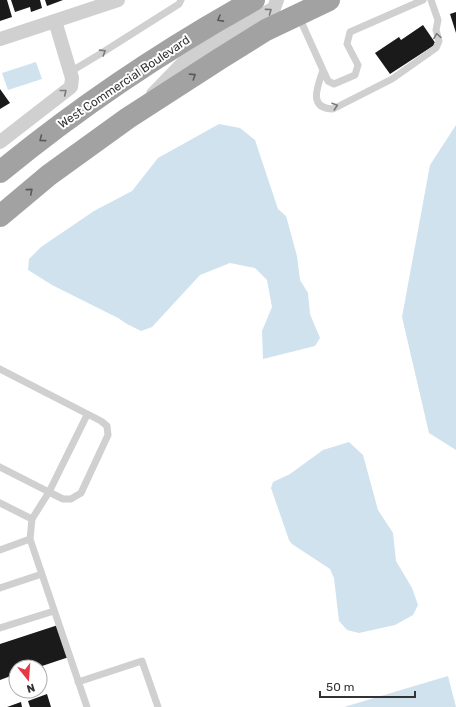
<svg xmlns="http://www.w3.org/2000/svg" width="456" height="707" font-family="Rubik,sans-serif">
<rect width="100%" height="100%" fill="#fff"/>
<!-- water -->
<path fill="#cfe2ee" d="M36 62 42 79 8 90 2 73Z
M219 124 240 128 255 140 278 209 286 216 297 256 300 280 308 293 310 314 320 338 315 346 263 359 262 331 272 307 267 280 255 268 230 263 200 275 152 327 141 331 127 324 118 318 52 285 28 270 29 259 41 247 94 211 132 191 158 158Z
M456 125V450L429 433 402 317 430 165Z
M349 442 363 455 378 510 393 533 396 561 412 588 418 605 413 615 395 625 359 633 347 630 339 621 334 578 330 569 292 544 289 540 271 488 273 482 290 474 323 450Z
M448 676 456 707H344Z"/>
<!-- building -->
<path fill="#1a1a1a" d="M0 0H7L12 17 0 21Z
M11 0H40L42 8 31 12 30 7 15 12Z
M45 0H63L47 6Z
M456 12V33L450 14Z
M423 25 436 44 390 74 375 53 399 37 401 40Z
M0 89 10 103 0 109Z
M58 625 69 657 39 667H16V674L0 680V644Z
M47 694 51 707H30L28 701Z
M21 702 22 707H7Z"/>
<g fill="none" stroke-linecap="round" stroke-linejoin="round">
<!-- service -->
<path stroke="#d0d0d0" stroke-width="7" d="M299 17 328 81 334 84 355 75 358 65 347 44 350 32 423 0
M323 70C318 86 307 108 333 109L392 79 436 48 439 41 436 30 438 20 431 0
M70 72 100 54 179 4 181 0
M0 369 101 421 107 426 108 435 81 493 71 499H63L49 492 32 519 30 539 0 550
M0 467 49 492 87 415
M0 503 32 519
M30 539 87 707
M0 588 42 574
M0 628 54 611
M78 682 142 661 158 707"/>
<!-- minor -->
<path stroke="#d0d0d0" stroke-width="14" d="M0 39 118 0
M153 94 186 60 274 8 277 0
M0 142 71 87 72 78 55 21"/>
<!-- trunk -->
<path stroke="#a2a2a2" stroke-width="22" d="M0 172C79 107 164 50 254 0
M0 216 49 175 128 118 221 58 266 30 329 0"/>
</g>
<!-- one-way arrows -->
<defs><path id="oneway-chevron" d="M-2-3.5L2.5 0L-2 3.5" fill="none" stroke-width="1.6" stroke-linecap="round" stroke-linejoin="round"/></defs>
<g stroke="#7a7a7a">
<use href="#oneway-chevron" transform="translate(269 11) rotate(-36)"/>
<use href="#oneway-chevron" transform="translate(437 36) rotate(-99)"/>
<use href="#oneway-chevron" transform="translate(103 52) rotate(-32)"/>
<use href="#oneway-chevron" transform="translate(64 92) rotate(-39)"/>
<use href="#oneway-chevron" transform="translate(335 106) rotate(-18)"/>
</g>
<g stroke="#5a5a5a">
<use href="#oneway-chevron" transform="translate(220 19) rotate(151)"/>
<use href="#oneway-chevron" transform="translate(193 76) rotate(-33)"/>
<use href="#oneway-chevron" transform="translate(42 139) rotate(143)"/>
<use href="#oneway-chevron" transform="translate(30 191) rotate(-40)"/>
</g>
<g text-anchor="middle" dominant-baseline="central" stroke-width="4" stroke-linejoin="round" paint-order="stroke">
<!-- street labels -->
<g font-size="12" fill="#333" stroke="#fff">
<text transform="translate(124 82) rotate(-34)">West Commercial Boulevard</text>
</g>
</g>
<!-- north arrow -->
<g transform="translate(28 679) rotate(163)"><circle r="19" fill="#ffffff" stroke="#adadad"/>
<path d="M0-3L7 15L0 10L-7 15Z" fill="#e63946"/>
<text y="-6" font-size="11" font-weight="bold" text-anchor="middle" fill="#333333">N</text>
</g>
<!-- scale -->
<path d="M320 691v6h95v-6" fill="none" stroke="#333333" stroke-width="2"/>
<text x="326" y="691" font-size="12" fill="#333333" stroke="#ffffff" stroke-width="3" paint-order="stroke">50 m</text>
</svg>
